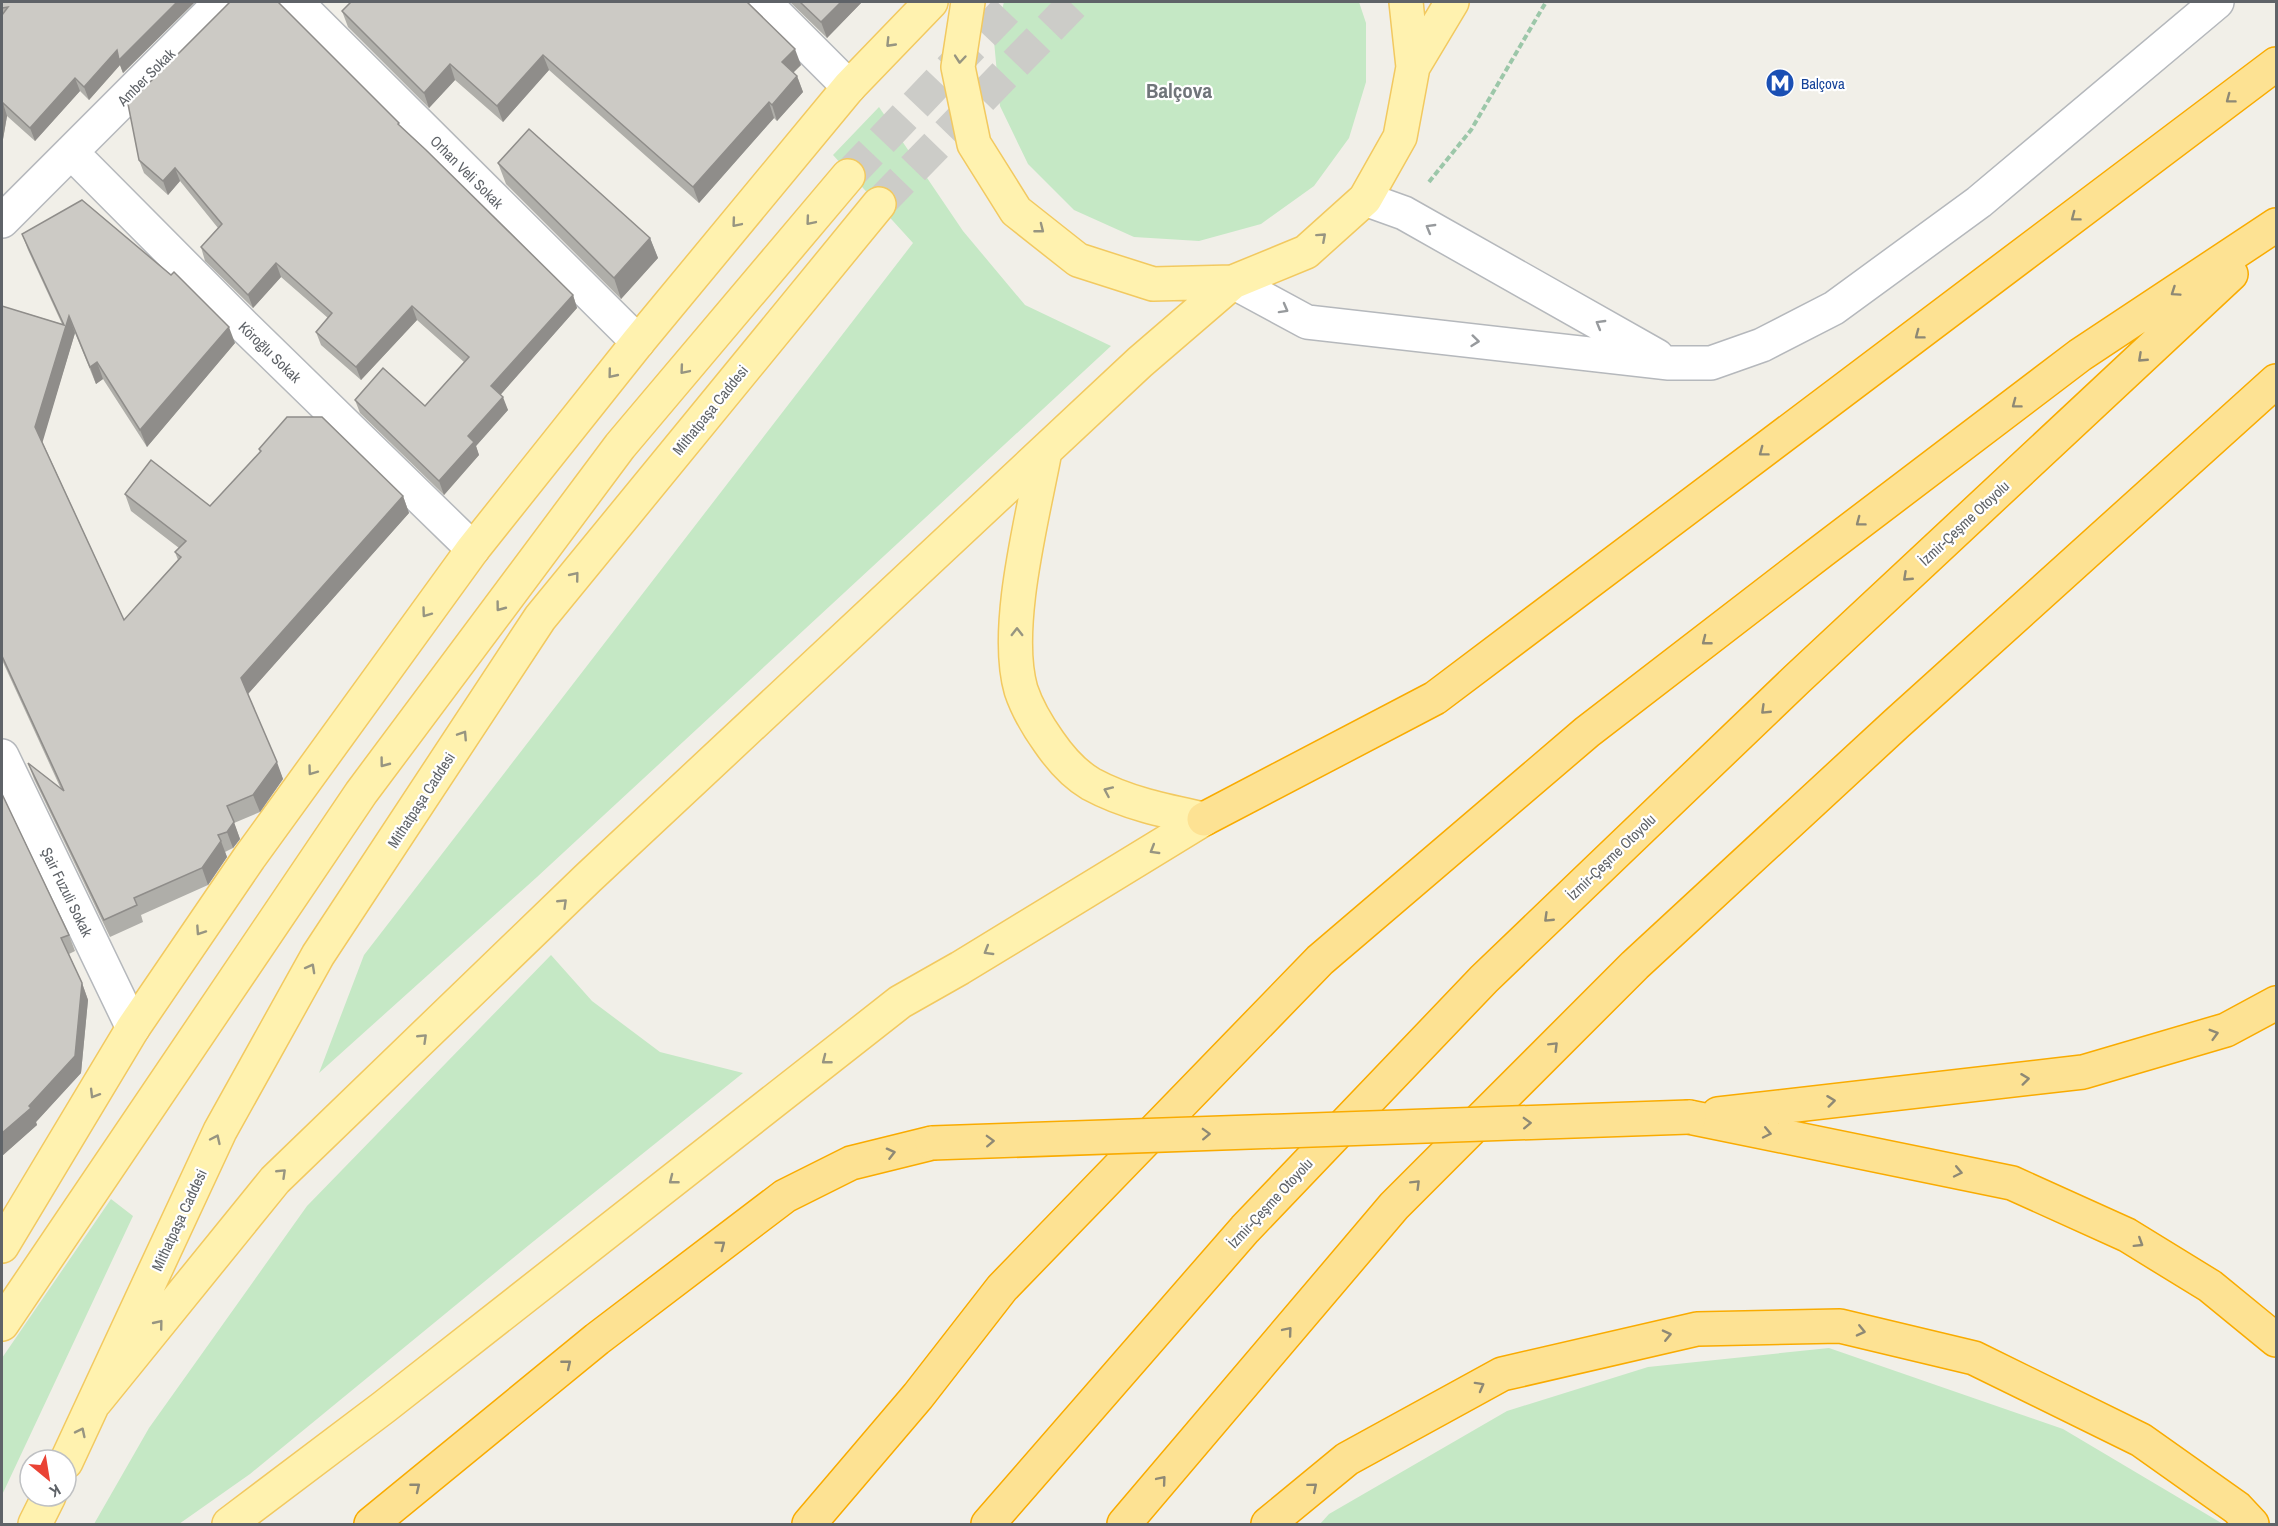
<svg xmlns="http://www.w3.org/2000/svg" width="2278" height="1526" font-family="'Archivo Narrow',sans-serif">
<rect width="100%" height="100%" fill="#f1efe8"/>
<!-- green -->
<path fill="#c5e8c5" d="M1004 2H1359L1366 23V82L1349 138 1314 186 1261 224 1199 241 1134 237 1074 210 1028 164 1000 106 994 41Z
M879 107 963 231 1025 305 1111 346 537 877 319 1073 364 955 913 243 833 155Z
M551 955 592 1001 660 1052 743 1073 529 1245 250 1474 179 1524H94L149 1428 307 1206Z
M111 1199 133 1216 2 1495V1358Z
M1829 1348 2063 1429 2223 1524H1320L1329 1514 1507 1411 1648 1367Z"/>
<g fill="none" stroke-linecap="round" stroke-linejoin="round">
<!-- primary-tunnel -->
<path stroke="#ccccc8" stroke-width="33" stroke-dasharray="33 16" stroke-linecap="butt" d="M848 176 1014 2
M879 204 1075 2"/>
<!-- minor casing -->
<g stroke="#b5b8bc" stroke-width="36">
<path id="minor" d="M296 2 638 342
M764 2 849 87
M71 152 244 326 473 549
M2 221 221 2
M2 756 133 1028"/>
</g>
<!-- tertiary casing -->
<g stroke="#b5b8bc" stroke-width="36">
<path id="tertiary" d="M1365 199 1404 213 1657 356
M1233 282 1307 322 1669 363H1711L1762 345 1834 308 1979 202 2217 2"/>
</g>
<!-- primary casing -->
<g stroke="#f2c960" stroke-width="36">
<path id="primary" d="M968 2 958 67 974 144 1016 211 1078 260 1153 284 1233 282
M1413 67 1452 2
M1045 451C1033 516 1003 628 1021 690 1027 708 1039 728 1049 742 1060 758 1074 774 1091 784 1126 803 1165 811 1204 819
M2 1246 133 1028 249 858 473 549 638 342 849 87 931 2
M2 1324 361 793 620 446 848 176
M95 1402 275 1180 588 878 1140 362 1233 282 1306 252 1365 199 1400 137 1413 67 1406 2
M66 1462 220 1131 318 955 540 618 879 204
M35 1524 49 1496
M229 1524 384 1407 900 1002 960 968 1204 819"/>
</g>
<!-- motorway casing -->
<g stroke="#f9ab00" stroke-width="36">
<path id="motorway" d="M1204 819 1435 698 2276 64
M1718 1114 2083 1072 2226 1030 2276 1003
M1689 1117 2012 1183 2127 1235 2210 1286 2276 1340
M371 1524 597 1339 785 1196 851 1163 932 1143
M809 1524 918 1396 1002 1288 1320 960 1587 732 1822 551 2080 355 2276 225
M988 1524 1245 1229 1484 979 1797 679 2231 274
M1124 1524 1394 1206 1635 965 1896 724 2276 381
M1268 1524 1347 1459 1502 1374 1697 1329 1840 1326 1974 1358 2141 1440 2237 1508 2252 1524"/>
</g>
<!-- path -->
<path stroke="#9cc7a9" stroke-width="4" stroke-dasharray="6 3" stroke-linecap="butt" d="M1429 182 1471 130 1546 2"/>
<!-- minor -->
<use href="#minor" stroke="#fff" stroke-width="33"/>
<!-- tertiary -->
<use href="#tertiary" stroke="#fff" stroke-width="33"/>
<!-- primary -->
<use href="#primary" stroke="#fff2af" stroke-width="33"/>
<!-- motorway -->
<use href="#motorway" stroke="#fde293" stroke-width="33"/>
<!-- motorway-bridge casing -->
<g stroke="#f9ab00" stroke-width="36" stroke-linecap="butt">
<path id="motorway-bridge" d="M932 1143 1689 1117"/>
</g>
<!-- motorway-bridge -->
<use href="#motorway-bridge" stroke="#fde293" stroke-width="33"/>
</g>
<!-- wall -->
<path fill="#afaea9" d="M2 2H195L123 73 120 65 89 100 80 91 35 141 7 116 2 145Z
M230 2H278L401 127 573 295 577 308 500 395 508 410 476 446 479 455 444 495 360 413 355 400 425 406 464 362 417 320 361 380 321 345 316 332 328 318 281 277 253 308 205 261 201 247 218 228 180 181 168 195 144 173 139 160Z
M790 2H862L827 38Z
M342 11 801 65 793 72 797 76 803 92 777 121 774 118 699 203 549 70 503 122 455 80 429 108 348 27Z
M498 163 650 238 658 258 621 299 506 184Z
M22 234 235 343 147 447 103 379 96 384 75 333 42 441 124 620 178 560 175 552 179 548 131 511 125 494 210 506 260 452 259 449 403 496 409 513 248 694 283 779 260 812 234 823 240 839 233 848 225 852 227 857 208 885 141 915 143 922 110 937 34 779 28 763 61 789 2 660V306L62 324 28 250Z
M2 794 69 935 75 951 69 954 82 983 88 1000 81 1073 36 1122 37 1125 2 1156Z"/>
<!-- shaded-wall -->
<path fill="#8f8d8a" d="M177 2H195L123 73 120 65 89 100 84 87 117 50Z
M841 2H862L827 38 821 22Z
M795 49 801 65 788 78 782 62Z
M543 55 549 70 503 122 497 106Z
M450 64 455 80 429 108 424 93Z
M797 76 803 92 777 121 772 105Z
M75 78 80 91 35 141 30 128Z
M769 102 774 118 699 203 693 187Z
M3 103 7 116 2 145V108Z
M175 168 180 181 168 195 163 181Z
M650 238 658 258 621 299 614 278Z
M276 263 281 277 253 308 248 295Z
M573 295 577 308 496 400 491 386Z
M412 306 417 320 361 380 356 367Z
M69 316 75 333 42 444 35 427Z
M229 327 235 343 147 447 140 430Z
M97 362 103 379 96 384 90 367Z
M503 397 508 410 476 446 479 455 444 495 439 481 468 436Z
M403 496 409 513 247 695 241 678Z
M277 762 283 779 260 812 253 795Z
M234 822 240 839 233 848 227 832Z
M221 841 227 857 208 885 202 868Z
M82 983 88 1000 81 1073 36 1122 37 1125 2 1156V1133L29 1106Z"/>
<!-- building -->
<path fill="#cccac5" stroke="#8f8d8a" stroke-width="1.5" d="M2 2H177L119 60 117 50 84 87 75 78 30 128 3 103 2 108V15L8 7 2 8Z
M230 2H278L399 123 398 124 426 150 573 295 491 386 503 397 468 436 474 442 439 481 355 400 383 368 425 406 469 357 412 306 356 367 316 332 332 313 276 263 248 295 201 247 222 224 175 168 163 181 139 160 128 104Z
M351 2H747L795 49 782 62 797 76 772 105 769 102 693 187 543 55 497 106 450 64 424 93 342 11Z
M800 2H841L821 22Z
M529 129 650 238 614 278 498 163Z
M82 200 171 275 174 272 229 327 140 430 97 362 90 367 69 316 35 427 124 620 181 557 175 552 186 541 125 494 151 460 210 506 261 451 259 449 287 417H322L403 496 241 678 277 762 253 795 227 806 234 822 227 832 218 835 221 841 202 868 134 898 137 905 104 920 28 763 64 791 2 656V306L64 325 22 234Z
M2 794 69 935 61 938 82 983 75 1056 29 1106 31 1108 2 1133Z"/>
<!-- one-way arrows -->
<defs><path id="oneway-chevron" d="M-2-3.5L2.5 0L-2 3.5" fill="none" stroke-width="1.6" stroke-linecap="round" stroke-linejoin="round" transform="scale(1.5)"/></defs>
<g stroke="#979581">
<use href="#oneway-chevron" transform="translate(890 43) rotate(134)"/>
<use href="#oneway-chevron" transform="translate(960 59) rotate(95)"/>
<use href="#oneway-chevron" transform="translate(810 221) rotate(130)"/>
<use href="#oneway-chevron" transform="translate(736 223) rotate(130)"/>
<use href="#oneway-chevron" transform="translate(1040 229) rotate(38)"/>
<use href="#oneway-chevron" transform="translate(1322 237) rotate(-42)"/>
<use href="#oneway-chevron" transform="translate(684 370) rotate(130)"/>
<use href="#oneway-chevron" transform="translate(612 374) rotate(129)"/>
<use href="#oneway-chevron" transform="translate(575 576) rotate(-51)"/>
<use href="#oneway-chevron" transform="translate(500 607) rotate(127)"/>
<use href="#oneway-chevron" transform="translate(426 613) rotate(126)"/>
<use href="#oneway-chevron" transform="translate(1017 632) rotate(-90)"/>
<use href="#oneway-chevron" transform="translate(463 735) rotate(-57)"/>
<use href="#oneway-chevron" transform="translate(384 763) rotate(127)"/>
<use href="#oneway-chevron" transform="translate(312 771) rotate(126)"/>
<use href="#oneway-chevron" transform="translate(1108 791) rotate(-156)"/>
<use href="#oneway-chevron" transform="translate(1154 850) rotate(149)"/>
<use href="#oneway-chevron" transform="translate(563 903) rotate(-44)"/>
<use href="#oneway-chevron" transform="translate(200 931) rotate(124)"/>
<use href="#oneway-chevron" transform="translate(988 951) rotate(149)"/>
<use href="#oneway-chevron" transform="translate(311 968) rotate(-61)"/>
<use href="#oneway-chevron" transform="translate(423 1038) rotate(-44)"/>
<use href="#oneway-chevron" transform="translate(826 1060) rotate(142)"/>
<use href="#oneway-chevron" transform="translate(94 1094) rotate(121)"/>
<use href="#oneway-chevron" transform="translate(216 1139) rotate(-65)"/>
<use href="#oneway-chevron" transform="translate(282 1173) rotate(-44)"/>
<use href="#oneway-chevron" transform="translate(673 1180) rotate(142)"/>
<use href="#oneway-chevron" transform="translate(159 1324) rotate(-51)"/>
<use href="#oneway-chevron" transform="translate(81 1432) rotate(-64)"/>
</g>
<g stroke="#8e8975">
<use href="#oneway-chevron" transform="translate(2230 99) rotate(143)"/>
<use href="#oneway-chevron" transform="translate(2075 217) rotate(143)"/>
<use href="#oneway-chevron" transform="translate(2175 292) rotate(146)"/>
<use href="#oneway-chevron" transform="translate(1919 335) rotate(143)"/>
<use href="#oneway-chevron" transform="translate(2142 358) rotate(137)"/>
<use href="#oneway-chevron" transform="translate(2016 404) rotate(143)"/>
<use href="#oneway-chevron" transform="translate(1763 452) rotate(143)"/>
<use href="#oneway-chevron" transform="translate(1860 522) rotate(143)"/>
<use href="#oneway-chevron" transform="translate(1907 577) rotate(137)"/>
<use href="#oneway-chevron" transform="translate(1706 641) rotate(142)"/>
<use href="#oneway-chevron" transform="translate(1765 710) rotate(136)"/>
<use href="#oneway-chevron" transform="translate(1548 918) rotate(136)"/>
<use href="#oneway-chevron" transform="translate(2214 1034) rotate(-16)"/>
<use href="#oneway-chevron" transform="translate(1554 1046) rotate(-45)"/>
<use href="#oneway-chevron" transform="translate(2025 1079) rotate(-7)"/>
<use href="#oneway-chevron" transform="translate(1831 1101) rotate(-7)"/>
<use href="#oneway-chevron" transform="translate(1527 1123) rotate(-2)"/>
<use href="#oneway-chevron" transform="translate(1767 1133) rotate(12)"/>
<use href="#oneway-chevron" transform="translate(1206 1134) rotate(-2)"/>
<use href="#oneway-chevron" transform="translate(990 1141) rotate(-2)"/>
<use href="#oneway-chevron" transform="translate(891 1153) rotate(-14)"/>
<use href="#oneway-chevron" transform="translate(1958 1172) rotate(12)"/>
<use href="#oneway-chevron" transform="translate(1416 1184) rotate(-45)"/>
<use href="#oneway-chevron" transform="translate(2139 1243) rotate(32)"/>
<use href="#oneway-chevron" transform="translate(721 1245) rotate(-37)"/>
<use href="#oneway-chevron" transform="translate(1288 1331) rotate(-50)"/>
<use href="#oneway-chevron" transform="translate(1861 1331) rotate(13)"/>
<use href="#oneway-chevron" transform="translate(1667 1335) rotate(-13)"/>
<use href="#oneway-chevron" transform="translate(567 1364) rotate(-39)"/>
<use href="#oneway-chevron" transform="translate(1480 1386) rotate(-29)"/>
<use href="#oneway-chevron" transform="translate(1162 1480) rotate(-50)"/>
<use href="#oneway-chevron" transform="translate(416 1487) rotate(-39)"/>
<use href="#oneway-chevron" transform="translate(1313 1487) rotate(-40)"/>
</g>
<g stroke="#979a9d">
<use href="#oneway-chevron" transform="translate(1430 228) rotate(-150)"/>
<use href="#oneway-chevron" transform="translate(1284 309) rotate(29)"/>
<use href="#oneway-chevron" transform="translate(1600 324) rotate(-150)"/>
<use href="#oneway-chevron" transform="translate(1475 341) rotate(6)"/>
</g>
<!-- icons -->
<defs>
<g id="metro-disc" transform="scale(1.5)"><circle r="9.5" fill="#1a4fb4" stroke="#fff"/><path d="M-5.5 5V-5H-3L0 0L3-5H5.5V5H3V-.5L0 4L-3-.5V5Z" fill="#fff"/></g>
</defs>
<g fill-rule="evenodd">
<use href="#metro-disc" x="1780" y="83"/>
</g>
<g text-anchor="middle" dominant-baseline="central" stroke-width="4.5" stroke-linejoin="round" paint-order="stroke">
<!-- street labels -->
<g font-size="15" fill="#5f6368" stroke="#fff">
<text transform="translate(146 77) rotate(-45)">Amber Sokak</text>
<text transform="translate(467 172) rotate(45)">Orhan Veli Sokak</text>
<text transform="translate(270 352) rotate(44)">Köroğlu Sokak</text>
<text transform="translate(710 410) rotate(-51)">Mithatpaşa Caddesi</text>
<text transform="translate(1964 523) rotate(-43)">İzmir-Çeşme Otoyolu</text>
<text transform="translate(421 800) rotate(-57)">Mithatpaşa Caddesi</text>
<text transform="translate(1611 857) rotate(-44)">İzmir-Çeşme Otoyolu</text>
<text transform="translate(67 892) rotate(64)">Şair Fuzuli Sokak</text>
<text transform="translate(1270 1203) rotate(-47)">İzmir-Çeşme Otoyolu</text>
<text transform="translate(179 1220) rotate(-65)">Mithatpaşa Caddesi</text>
</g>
<!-- transit labels -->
<g font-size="15" fill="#164399" stroke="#fff" text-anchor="start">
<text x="1801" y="83">Balçova</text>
</g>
<!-- district labels -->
<g font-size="21" font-weight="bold" fill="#70757a" stroke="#fff">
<text x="1179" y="90">Balçova</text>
</g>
</g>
<!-- border -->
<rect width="2278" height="1526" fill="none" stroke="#5f6368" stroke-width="6"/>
<!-- north arrow -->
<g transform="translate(48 1478) rotate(150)"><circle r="28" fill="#ffffff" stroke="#bfc1c3" stroke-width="1.5"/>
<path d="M0-4.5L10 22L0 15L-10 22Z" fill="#ea4335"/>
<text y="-9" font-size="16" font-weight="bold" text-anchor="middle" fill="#5f6368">K</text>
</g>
</svg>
